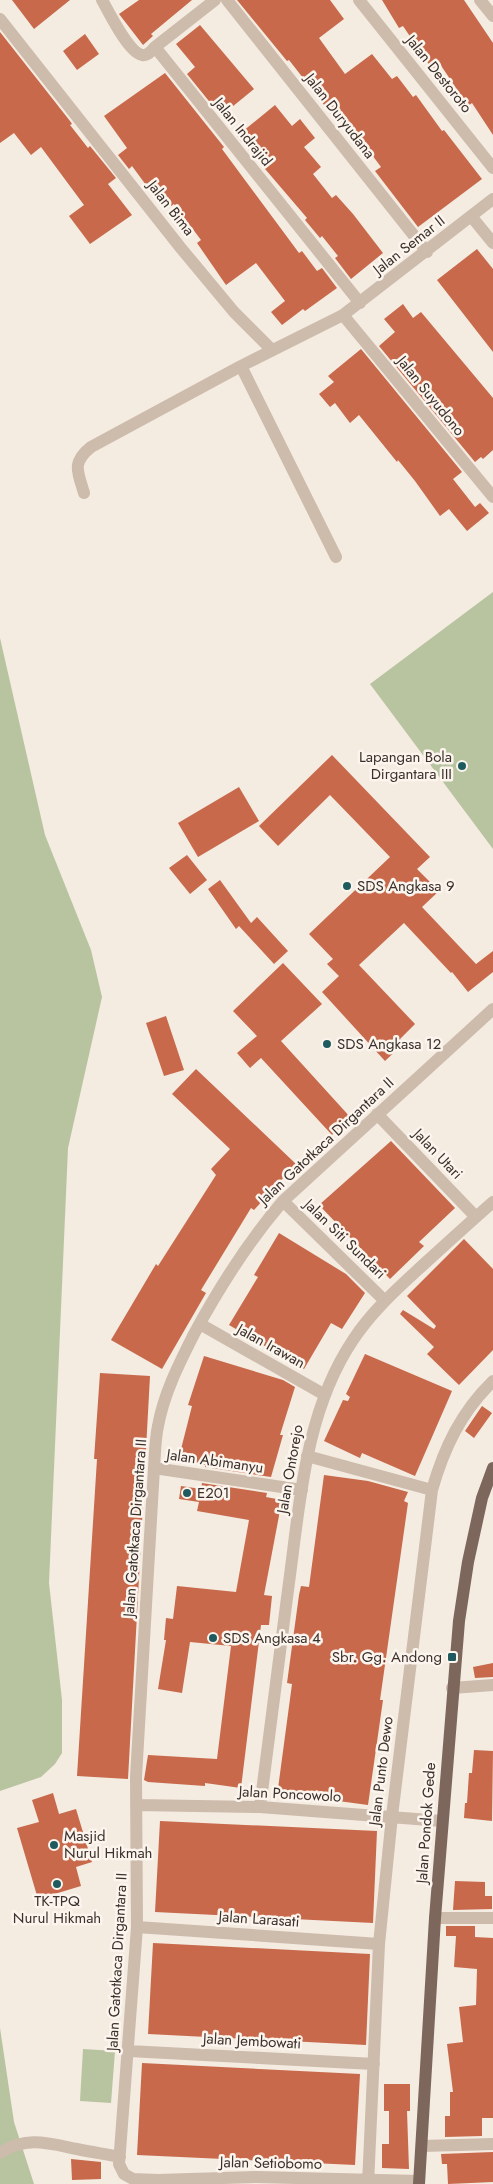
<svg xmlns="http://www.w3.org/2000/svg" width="493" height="2184" font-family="Jost,sans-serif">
<rect width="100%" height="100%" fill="#f4ebe1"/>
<!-- green -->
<path fill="#b8c4a0" d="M493 592V849L370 684Z
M0 638 45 835 91 950 102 997 68 1148 49 1583 62 1700V1753L55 1764 41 1777 0 1791Z
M0 2028 14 2122 34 2184H0Z
M83 2049 115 2051 111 2103 80 2101Z"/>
<!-- building -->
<path fill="#c8694b" d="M12 0H70L34 29Z
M139 0H192L151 34 153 36 143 45 119 14Z
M237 0H330L344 19 319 38 345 74 372 54 392 79 397 76 413 97 416 95 442 131 444 130 482 179 418 227 375 171 381 167 358 136 354 140 334 113 332 115 289 60 287 61Z
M382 0H464L493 43V135L472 103 468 106 440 64 432 69 403 26 399 28Z
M200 25 254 89 221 116 187 74 195 67 176 44Z
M0 32 70 121 72 124 70 125 88 148 90 146 116 178 108 184 132 215 90 244 69 216 84 205 41 147 31 155 14 133 0 143Z
M85 34 99 54 77 70 63 51Z
M165 73 224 147 222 149 299 253 302 251 317 271 322 268 337 288 305 311 303 309 282 325 271 312 285 301 256 263 226 285 197 243 201 240 174 204 171 206 152 180 146 185 132 166 129 169 118 155 127 148 104 116Z
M275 105 292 126 300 119 315 138 304 147 321 167 313 174 332 198 336 195 353 214 383 253 351 279 335 258 338 256 322 236 320 238 305 220 307 218 237 136Z
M477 249 493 269V352L437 280Z
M403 304 413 318 421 312 493 398V450L483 459 481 457 475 462 379 346 395 332 384 319Z
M361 349 462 472 453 479 475 507 480 503 489 513 467 531 449 509 440 516 415 481 398 460 397 462 359 415 350 423 335 403 330 407 319 394 334 382 328 376Z
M332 755 430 857 417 869 439 891 422 907 476 964 493 951V972L468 992 452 972 451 973 404 923 359 965 415 1024 400 1039 404 1043 385 1061 322 992 339 976 327 964 333 959 309 934 390 857 330 795 278 846 259 826Z
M239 787 259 821 198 857 178 823Z
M187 855 207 880 190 894 169 868Z
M220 880 251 923 257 917 288 951 274 964 239 926 236 929 208 889Z
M283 963 322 1004 281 1041 351 1118 332 1135 261 1058 250 1068 237 1053 257 1036 233 1011Z
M166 1016 184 1070 164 1076 146 1023Z
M196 1069 296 1164 254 1210 251 1208 201 1290 206 1293 162 1369 111 1340 156 1264 158 1266 216 1175 211 1169 230 1149 172 1094Z
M391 1141 455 1208 419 1242 424 1246 390 1279 319 1205Z
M279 1233 346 1274 365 1293 342 1329 331 1323 304 1369 229 1325 258 1277 254 1275Z
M464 1239 493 1269V1350L459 1385 427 1354 434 1347 400 1314 403 1310 434 1329 436 1326 407 1296Z
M365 1354 452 1391 415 1476 362 1453 360 1458 324 1441 343 1400 348 1401 350 1397 346 1394Z
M204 1356 283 1380 295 1387 280 1435H283L271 1477 205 1467V1465L179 1457 192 1406 188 1405Z
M100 1373 150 1376 128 1779 77 1776 97 1459H94Z
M482 1406 492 1413 474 1438 465 1431Z
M324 1475 368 1481 408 1492 404 1501 408 1503 380 1700H383L368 1805 316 1798V1801L277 1796 292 1684 287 1683 299 1595 301 1586 309 1587Z
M202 1483 267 1493 266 1497 282 1500 264 1595 272 1596 269 1625H261L241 1788 205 1783V1786L148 1782 144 1780 148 1755 217 1759 231 1646 190 1642 182 1693 158 1689 166 1640H164L166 1618 173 1619 177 1586 236 1592 249 1520 197 1511 199 1502 179 1499 181 1486 201 1489Z
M493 1663V1677L475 1678 473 1667Z
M474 1750 493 1751 492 1821 464 1818 465 1803H467L469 1773H472Z
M53 1793 59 1814 76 1809 92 1862 76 1867 81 1886 38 1899 17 1828 39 1822 32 1800Z
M160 1821 377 1831 373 1923 155 1912Z
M455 1881 485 1882V1896H492V1909L453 1910Z
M446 1926H475V1937L493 1938V2118H482V2136L445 2137V2116H450V2092H453L447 2044 463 2042 459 2007 476 2005 477 1969 454 1967 456 1936H446Z
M153 1943 370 1954 366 2045 148 2034Z
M142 2063 360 2074 355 2165 137 2155Z
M384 2084H410V2111H407L409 2169 382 2168V2144H389V2111H384Z
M493 2152V2182L448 2184 447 2164H442L441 2154Z
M71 2159 101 2162V2179L72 2180Z"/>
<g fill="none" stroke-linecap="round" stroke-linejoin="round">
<!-- street -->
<path stroke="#cdbbac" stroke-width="12" d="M102 0C109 12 128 52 142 55 148 56 151 51 155 47L360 303
M227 0 427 252
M359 0 493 168
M480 0 493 16
M0 19 180 247 234 312 272 350
M155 47 215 0
M471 216 493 243
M343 315 493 497
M241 366 336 557
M84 493C78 472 71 463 91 447L241 366 343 315 493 199
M377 1114 476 1217
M283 1201 384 1300
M200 1324 325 1395
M307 1456 432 1490
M154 1468 302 1490
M452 1688 493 1685
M137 1805 260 1807 442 1821
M260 1807C269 1735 279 1662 288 1590 300 1505 304 1413 353 1340 372 1311 397 1289 423 1265 446 1244 469 1223 493 1202
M435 1918H493
M137 1927 379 1944
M129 2051 374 2064
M422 2146 493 2144
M0 2153C27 2136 47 2143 77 2149 91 2152 105 2154 120 2157
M419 2181 256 2177 158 2180 133 2179 124 2174 119 2164 137 1927 136 1777 154 1468C155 1455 155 1440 158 1426 164 1393 179 1364 194 1334 220 1286 247 1243 283 1201L493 1009
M368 2184 379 1944 392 1816 432 1490C444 1448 461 1412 493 1381"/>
<!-- primary -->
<path stroke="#7d675c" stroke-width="12" d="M419 2184 435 1918 459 1621 468 1562 482 1498 493 1468"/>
</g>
<!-- markers -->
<g fill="#1f5a5e" stroke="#fbf5ee" stroke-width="2">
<circle cx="462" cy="766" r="5"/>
<circle cx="347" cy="886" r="5"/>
<circle cx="327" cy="1044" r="5"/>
<circle cx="187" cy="1493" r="5"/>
<circle cx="213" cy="1638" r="5"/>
<rect x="447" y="1652" width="10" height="10" rx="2.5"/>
<circle cx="54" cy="1845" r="5"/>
<circle cx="57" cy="1884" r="5"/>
</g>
<g text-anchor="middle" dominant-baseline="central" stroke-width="5" stroke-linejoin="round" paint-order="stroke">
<!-- street labels -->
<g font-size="15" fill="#3b302b" stroke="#fbf5ee">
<text transform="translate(439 74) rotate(51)">Jalan Destoroto</text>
<text transform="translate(340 116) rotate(52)">Jalan Duryudana</text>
<text transform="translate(243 132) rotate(51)">Jalan Indrajid</text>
<text transform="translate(171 208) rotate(52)">Jalan Bima</text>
<text transform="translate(409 245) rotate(-38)">Jalan Semar II</text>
<text transform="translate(431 396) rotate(51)">Jalan Suyudono</text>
<text transform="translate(326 1141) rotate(-43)">Jalan Gatotkaca Dirgantara II</text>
<text transform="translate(438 1154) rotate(46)">Jalan Utari</text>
<text transform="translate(345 1239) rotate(44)">Jalan Siti Sundari</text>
<text transform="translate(271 1346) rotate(29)">Jalan Irawan</text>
<text transform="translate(215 1461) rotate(8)">Jalan Abimanyu</text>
<text transform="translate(290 1469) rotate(-80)">Jalan Ontorejo</text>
<text transform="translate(135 1528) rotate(-86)">Jalan Gatotkaca Dirgantara II</text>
<text transform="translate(381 1771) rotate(-83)">Jalan Punto Dewo</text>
<text transform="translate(290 1794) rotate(3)">Jalan Poncowolo</text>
<text transform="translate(426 1823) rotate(-86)">Jalan Pondok Gede</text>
<text transform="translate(259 1919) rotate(4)">Jalan Larasati</text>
<text transform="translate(117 1962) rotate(-87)">Jalan Gatotkaca Dirgantara II</text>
<text transform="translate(252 2041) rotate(3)">Jalan Jembowati</text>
<text transform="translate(271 2163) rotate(1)">Jalan Setiobomo</text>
</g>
<!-- poi labels -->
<g font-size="15" fill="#3b302b" stroke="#fbf5ee" text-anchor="start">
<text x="452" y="757" text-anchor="end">Lapangan Bola<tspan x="452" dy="17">Dirgantara III</tspan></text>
<text x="357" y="886">SDS Angkasa 9</text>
<text x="337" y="1044">SDS Angkasa 12</text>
<text x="197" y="1493">E201</text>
<text x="223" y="1638">SDS Angkasa 4</text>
<text x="442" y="1657" text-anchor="end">Sbr. Gg. Andong</text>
<text x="64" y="1836">Masjid<tspan x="64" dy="17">Nurul Hikmah</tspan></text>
<text x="57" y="1901" text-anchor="middle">TK-TPQ<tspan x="57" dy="17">Nurul Hikmah</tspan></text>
</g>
</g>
</svg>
